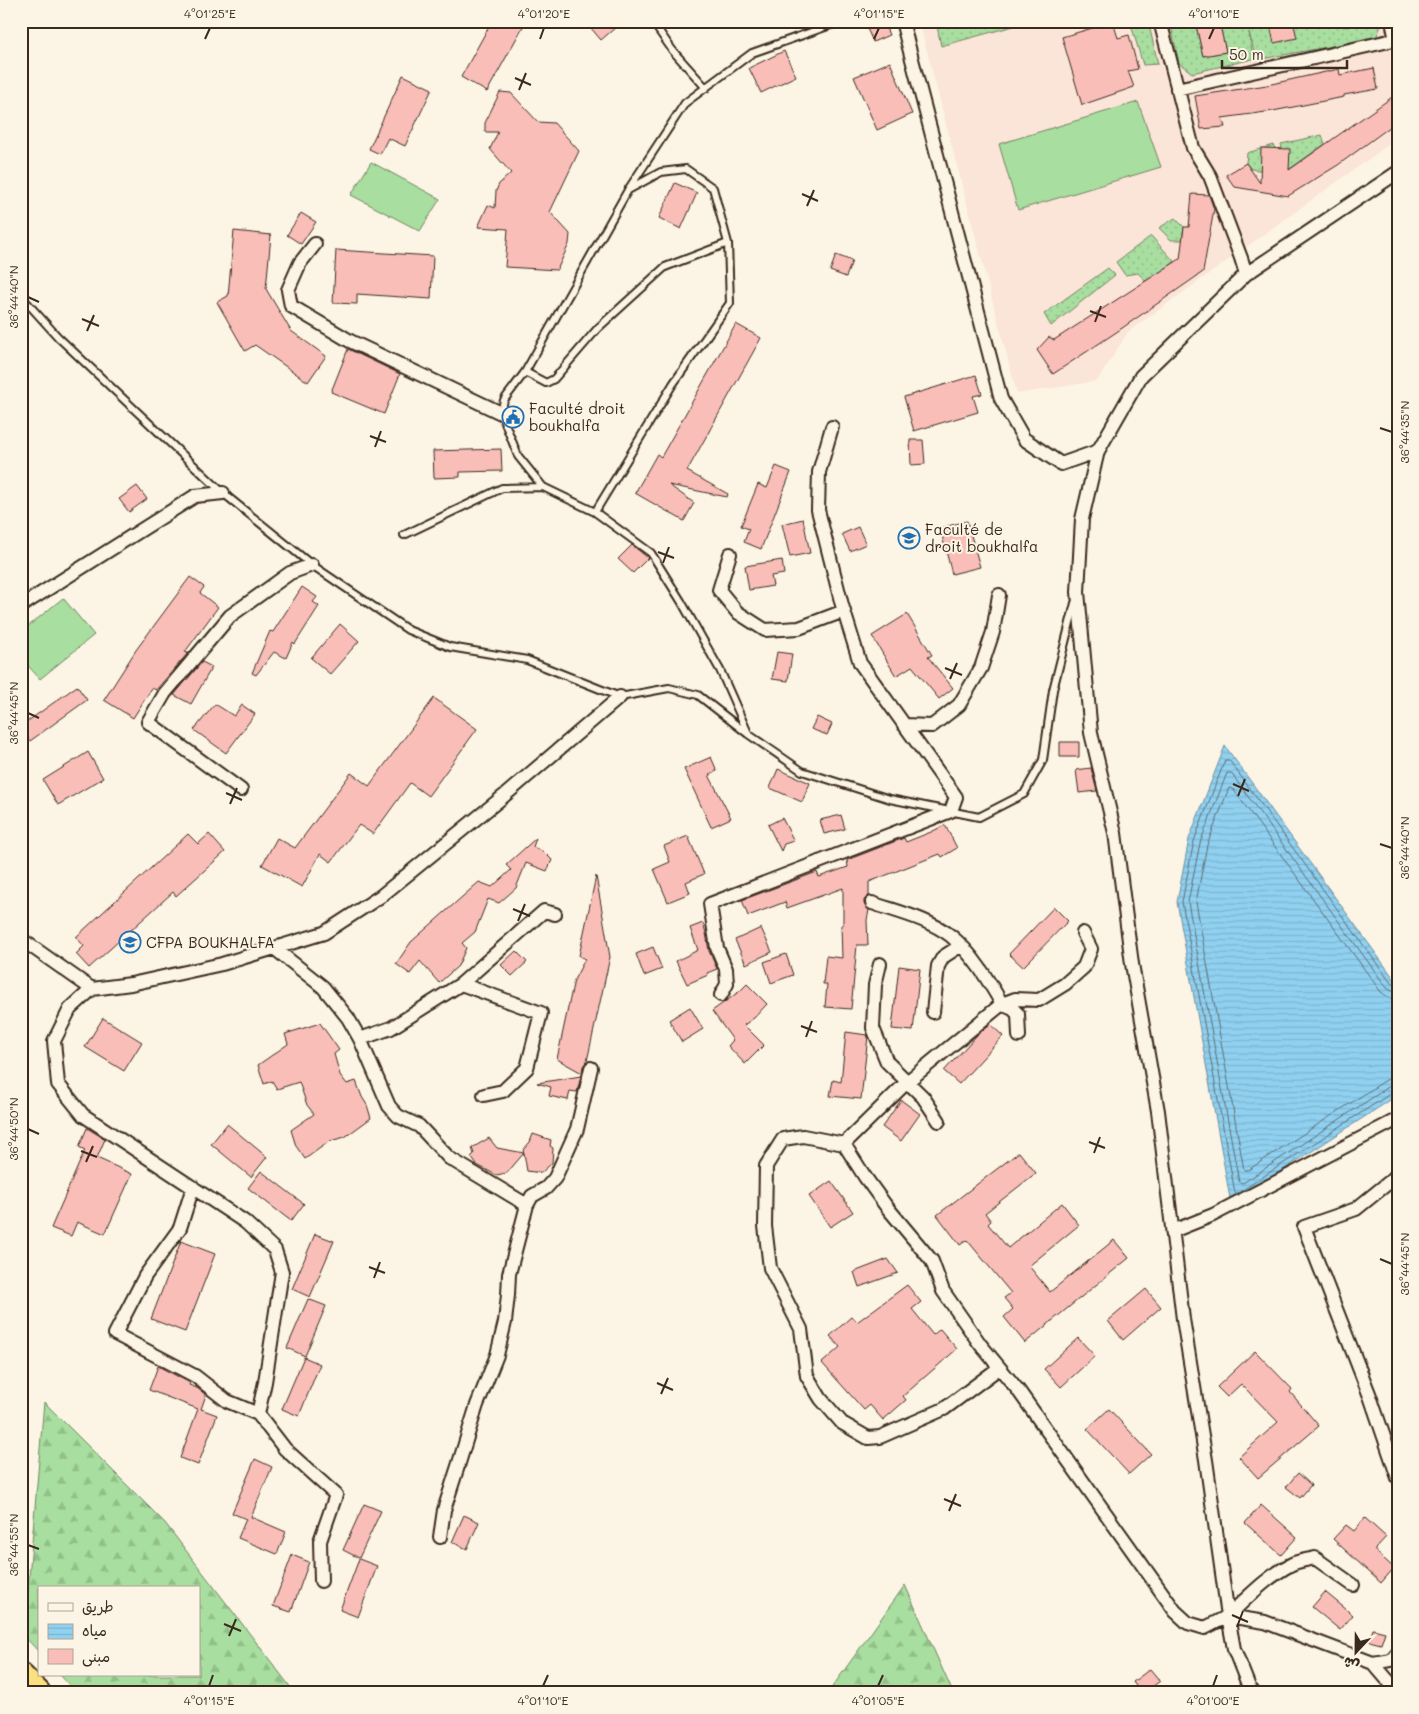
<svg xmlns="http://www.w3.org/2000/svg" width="1419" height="1714" font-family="Mali,'Playpen Sans Arabic',sans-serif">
<defs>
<pattern id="grass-dots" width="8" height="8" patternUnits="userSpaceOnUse" patternTransform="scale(1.25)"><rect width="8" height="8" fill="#a8dea0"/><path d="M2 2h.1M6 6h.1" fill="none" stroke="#92bf89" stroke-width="1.8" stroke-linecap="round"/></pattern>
<pattern id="forest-firs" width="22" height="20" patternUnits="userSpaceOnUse" patternTransform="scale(1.25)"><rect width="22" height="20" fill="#a8dea0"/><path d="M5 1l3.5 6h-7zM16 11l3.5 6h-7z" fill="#92bf89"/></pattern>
<pattern id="water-rules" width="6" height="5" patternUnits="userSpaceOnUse" patternTransform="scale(1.25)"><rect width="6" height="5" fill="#90d1f1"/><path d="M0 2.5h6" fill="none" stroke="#7db4ce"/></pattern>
</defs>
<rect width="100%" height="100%" fill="#fcf5e5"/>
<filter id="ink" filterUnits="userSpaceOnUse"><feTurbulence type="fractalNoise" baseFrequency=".02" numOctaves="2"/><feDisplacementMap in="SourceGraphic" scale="10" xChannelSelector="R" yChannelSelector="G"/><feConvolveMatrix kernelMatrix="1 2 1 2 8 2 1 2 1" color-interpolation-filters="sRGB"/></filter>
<g filter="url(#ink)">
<!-- built -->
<path fill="#fbe4d8" d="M919 21H1398V138L1128 332 1097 381 1017 394Z"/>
<!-- grass -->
<path fill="url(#grass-dots)" stroke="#72845f" d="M936 21H1032L941 46Z
M1130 21H1148L1158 64 1143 65Z
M1170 21H1195L1203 56 1226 52 1220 27 1246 21H1341L1343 27 1366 23V21H1383L1376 38 1256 60 1249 32 1253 59 1192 73 1179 63Z
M1322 135 1325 144 1288 170 1281 144Z
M1274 145 1280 173 1251 169 1246 163 1247 153Z
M1175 218 1184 227 1182 240H1171L1159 228Z
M1151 236 1175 262 1146 281 1138 273 1125 275 1116 262Z
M1108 268 1115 275 1051 326 1044 314Z"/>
<!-- forest -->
<path fill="url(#forest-firs)" stroke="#72845f" d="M44 1402 165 1523 295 1693H77L60 1675H199V1588H39V1652L24 1636Z
M905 1585 953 1693H828Z"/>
<!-- garden -->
<path fill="#a8dea0" stroke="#72845f" d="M1138 102 1161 167 1018 210 999 144Z
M371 162 440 199 420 231 351 195Z
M63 598 94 635 40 679 21 658V632Z"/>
<!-- water -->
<path fill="url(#water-rules)" stroke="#6e8e9d" d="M1225 746 1398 984V1095L1231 1204 1177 902 1189 839Z"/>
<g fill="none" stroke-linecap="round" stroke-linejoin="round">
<!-- shore -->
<path stroke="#5d6d72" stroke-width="1" d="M1398 986 1391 983 1229 760H1225L1194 841 1182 902 1235 1193H1238L1393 1092 1398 1091
M1398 992 1392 991 1387 988 1231 773H1227L1200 843 1188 902 1239 1182 1243 1183 1390 1086 1398 1085
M1398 1000 1389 998 1381 992 1233 789 1229 788 1207 845 1196 902 1244 1170H1248L1386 1080 1398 1077"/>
</g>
<!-- building -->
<path fill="#fabeb9" stroke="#3b2a1e" d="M492 21H526L487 92 461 77Z
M585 21H623L601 40Z
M873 21H883L889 35 873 42 865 24Z
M1195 21H1219L1226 52 1203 56Z
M1269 21H1293L1297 38 1274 43Z
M1113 22 1118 38 1129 35 1138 69 1128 71 1134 87 1082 105 1062 37Z
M784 51 796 76 761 93 749 68Z
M890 62 912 114 877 130 854 77Z
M1374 68 1378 89 1344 95V97L1273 111 1222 118 1225 127 1201 129 1195 96 1267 85 1339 69 1340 75Z
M403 75 432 89 405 146 388 138 380 154 369 149Z
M500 92 511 93 538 122 554 123 579 151 550 212 570 234 569 244 557 270 505 267 508 229 478 227 488 205 495 208 496 191 499 184 511 173 490 149 498 132H485V123Z
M1398 93V121L1338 165 1288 196 1235 187 1226 175 1246 163 1260 183 1261 148 1290 149 1289 170Z
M675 183 697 193 681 229 659 218Z
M1192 194 1209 195 1214 209 1203 272 1115 333 1053 374 1037 350 1049 337 1054 340 1180 259 1184 227H1189Z
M301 213 316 222 301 244 287 235Z
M234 231 271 235 266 289 291 331 326 356 308 382 255 345 245 351 217 302 228 296Z
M336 250 433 256 431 299 357 294V304L333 303Z
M836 255 852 261 846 277 830 271Z
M736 324 761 338 687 471 728 494 727 497 669 485 694 503 684 521 635 493 657 454 661 457Z
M348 349 400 374 384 414 331 392Z
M976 375 982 394 973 396 978 412 914 431 904 397Z
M910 440H923L925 464 911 465Z
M501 449 502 471 460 472V477L434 478 433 451Z
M776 466 791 472 761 549 744 542 749 529 741 526 758 484 767 488Z
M137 486 147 499 129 512 119 499Z
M803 519 810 553 790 557 782 524Z
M967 521 980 567 952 574 940 528Z
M858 527 866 544 850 551 842 534Z
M632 545 648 558 633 573 618 559Z
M782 560 784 574 771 576 773 586 749 590 745 566Z
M190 577 204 587 200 593 218 607 185 652 188 653 156 690 152 688 133 718 104 700 136 650Z
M302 587 317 597 313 602 319 606 295 644 293 642 286 658 274 652 256 675 252 673 270 631 273 632Z
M907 614 932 655 928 657 953 688 939 699 912 666 896 676 872 636Z
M340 624 359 641 330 674 311 658Z
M777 652 792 654 788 681 772 679Z
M202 662 212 667 191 704 174 695Z
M77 686 87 700 30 741 21 729V726Z
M434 698 477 729 428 796 410 783 373 834 359 825 331 862 320 854 302 887 262 865 277 838 295 848 351 773 369 786Z
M215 704 234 716 242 705 255 714 226 753 194 730Z
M817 717 832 724 827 735 811 729Z
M1060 742H1079V757H1060Z
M88 752 103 778 58 805 43 780Z
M711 757 717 771 709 775 731 818 711 827 684 769Z
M1091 768 1097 791 1079 793 1076 770Z
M778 769 810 783 802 802 770 788Z
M841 815 845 829 824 834 820 820Z
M782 818 794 841 784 844 781 851 768 825Z
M945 825 957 848 942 857 940 854 869 882V896L864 900V904L869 910 867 920 868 945H857L851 1009 825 1007 827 984H823L826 956 842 958 841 925H843V888L787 908 785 902 748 916 742 900 817 872 819 877 848 867 847 860 904 838 906 842 931 832Z
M188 834 198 844 209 834 225 852 176 896 173 892 89 968 76 954 84 946 76 937Z
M688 836 704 874 686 882 690 893 668 902 654 869 670 862 664 846Z
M536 838 533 847 544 852 552 860 547 871 526 863 516 888 499 903 488 899 475 932 462 943 466 948 458 966 439 983 420 961 410 974 396 964 411 942 479 882 492 887 511 870 506 865Z
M596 876 610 957 587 1061 583 1066 582 1073 557 1059 574 980 585 959 579 956Z
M1054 907 1068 921 1023 967 1009 954Z
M703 923 706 933 709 951 717 969 707 973 708 975 687 984 676 961 698 950 690 928Z
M761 928 772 952 746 964 735 940Z
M653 947 662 969 644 976 636 954Z
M516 951 527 962 512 976 501 965Z
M786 954 793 975 771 983 764 962Z
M899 966 920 969 913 1031 892 1029Z
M747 984 767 1004 754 1018 744 1025 764 1045 745 1064 728 1046 733 1040 712 1011 740 991Z
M690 1007 703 1029 682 1042 669 1020Z
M103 1018 142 1042 124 1071 85 1047Z
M320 1023 339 1050 334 1054 340 1075 347 1084 356 1081 362 1097 367 1105 371 1118 345 1137 330 1141 305 1159 296 1146 291 1130 314 1114 307 1105 299 1082 277 1089 272 1081 264 1084 258 1065 288 1044 285 1034Z
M990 1024 1003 1036 959 1084 944 1071 976 1036Z
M846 1032 867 1035 868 1036 861 1099 830 1096 833 1080 841 1082Z
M581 1076 577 1092 570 1091 568 1100 549 1096 551 1087 537 1083Z
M901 1100 920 1114 901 1141 882 1127Z
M227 1124 267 1157 251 1177 211 1144Z
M87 1128 105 1139 97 1158 132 1174 105 1234 77 1222 71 1236 51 1228 85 1150 79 1147Z
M533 1134 551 1140 550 1146 553 1148 552 1163 541 1173 527 1171 524 1153 507 1173 496 1175 477 1165 471 1157 474 1154 472 1148 489 1138 497 1148 524 1153 523 1150 530 1142Z
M1019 1152 1036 1173 985 1213 991 1221 988 1224 1008 1248 1062 1203 1079 1225 1029 1266 1050 1292 1114 1240 1129 1258 1025 1343 1004 1317 1013 1309 1004 1298 1011 1293 967 1240 960 1245 937 1215Z
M261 1171 304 1204 291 1221 248 1188Z
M831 1181 853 1212 830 1227 809 1196Z
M315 1234 334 1241 310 1297 292 1289Z
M181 1241 215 1254 185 1332 151 1319Z
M888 1259 898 1273 859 1287 854 1272Z
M907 1285 921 1302 912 1309 933 1335 940 1329 957 1349 903 1396 906 1400 883 1420 870 1405 864 1410 822 1363 840 1347 830 1336 852 1316 857 1322Z
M1146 1289 1161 1307 1123 1340 1108 1321Z
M308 1299 326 1306 305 1356 287 1348Z
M1078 1338 1095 1356 1061 1387 1044 1369Z
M1255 1351 1292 1389 1290 1392 1319 1426 1258 1478 1239 1457 1278 1422 1241 1384 1227 1397 1217 1387Z
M304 1357 320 1364 299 1416 282 1409Z
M158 1366 190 1383 189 1385 197 1388 206 1395 201 1409 217 1415 198 1465 180 1458 198 1409 149 1390Z
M1109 1409 1151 1454 1129 1474 1087 1429Z
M255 1459 272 1467 251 1517 286 1532 277 1554 238 1538 246 1519 232 1513Z
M1298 1473 1311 1485 1300 1498 1286 1487Z
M364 1504 381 1511 359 1558 343 1550Z
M1261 1505 1297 1537 1281 1555 1245 1523Z
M464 1515 479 1522 467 1549 452 1542Z
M1365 1518 1386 1537 1374 1550 1394 1568 1381 1583 1333 1539 1346 1525 1354 1531Z
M292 1555 309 1562 291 1612 273 1606Z
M359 1559 377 1566 358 1617 340 1610Z
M1325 1592 1353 1615 1340 1630 1312 1607Z
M1373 1629 1385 1632 1381 1644 1369 1641Z
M1150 1669 1160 1681 1144 1693H1141L1133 1682Z"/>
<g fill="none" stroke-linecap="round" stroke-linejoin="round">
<!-- lane casing -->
<g stroke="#3b2a1e" stroke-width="10">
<path id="lane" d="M652 21 673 51 706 88
M628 190 661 172 686 169 713 188 728 243 730 303 673 384 595 512 651 553 681 601 720 670 748 733
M21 296 58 337 223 493 312 565 408 630 450 647 527 660 620 697 669 688 698 695 748 734 802 771 890 799 979 817 1024 794 1043 760 1053 690 1075 603
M525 372 628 190 685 103 752 53 842 21
M595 512 543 487 518 456 501 413 504 400 525 372 546 383 554 379 598 328 665 267 728 243
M404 535 502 488 543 487"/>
</g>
<!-- street casing -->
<g stroke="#3b2a1e" stroke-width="16">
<path id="street" d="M902 21 1001 399 1024 439 1061 464 1098 451
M1160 21 1193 148 1210 176 1241 258 1246 274
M1392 21 1396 40
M1177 89 1398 39
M315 244 300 263 288 290 291 306 350 341 501 413
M730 554 719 590 737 612 765 630 799 628 844 611
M21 606 195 496 223 493
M904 725 932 726 959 705 981 668 993 632 999 595
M241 790 148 722 165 693 230 616 290 573 312 565
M21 939 92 989 131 984 222 964 324 933 381 896 504 796 620 697
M274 948 323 987 348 1018 360 1039 391 1028 461 984 544 911 555 914
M880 964 875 985 873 1028 887 1062 923 1097 939 1121
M461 984 541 1013 527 1068 503 1091 484 1095
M92 989 70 1009 54 1041 58 1084 83 1115 245 1222 275 1250 282 1272 265 1382 258 1414 285 1449 336 1495 320 1541 321 1581
M721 995 727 984 726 969 717 948 710 904 951 811 956 797 860 663 842 605 818 510 819 472 832 427
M933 1012 938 966 943 957 960 946
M1019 1036 1018 1014 1013 1009 1002 1004 1015 999 1039 1000 1065 984 1084 967 1091 949 1083 933
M360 1039 389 1106 398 1116 419 1126 449 1158 527 1205 509 1274 508 1295 505 1322 497 1355 477 1405 459 1463 444 1510 440 1537
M844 1144 907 1082 1002 1004C988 980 973 954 951 936 929 919 898 912 872 903
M1398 1175 1356 1209 1304 1227 1370 1396 1398 1478
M193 1187 180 1228 145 1276 115 1334 195 1376 227 1401 258 1414
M527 1205 532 1196 546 1188 555 1178 577 1129 591 1068
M1173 1231 1213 1215 1398 1119
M999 1368 944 1409 880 1437 868 1438 842 1423 821 1399 807 1376 801 1329 770 1268 765 1226 766 1166 783 1139 803 1136 844 1144 865 1177 886 1206 932 1261 943 1291 980 1344 1018 1390 1175 1611 1188 1623 1205 1628 1228 1616 1265 1622 1373 1663 1398 1692
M1228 1616C1247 1598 1268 1576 1292 1564 1298 1561 1307 1560 1315 1558L1353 1585
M1373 1663 1391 1660 1398 1652
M1254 1693 1249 1687 1234 1649 1228 1616 1206 1460 1183 1319 1158 1111 1132 964 1115 833 1091 733 1078 592 1082 519 1098 451 1141 376 1246 274 1398 172"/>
</g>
<!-- highway casing -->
<g stroke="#3b2a1e" stroke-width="28">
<path id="highway" d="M21 1676 38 1693"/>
</g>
<!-- lane -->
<use href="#lane" stroke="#fcf5e5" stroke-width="6"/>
<!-- street -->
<use href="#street" stroke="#fcf5e5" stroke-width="12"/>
<!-- highway -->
<use href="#highway" stroke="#fbe080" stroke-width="24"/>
</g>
</g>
<!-- ticks -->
<path fill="none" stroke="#3b2a1e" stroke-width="2" d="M205 39 210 28M540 39 544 28M874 39 879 28M1209 39 1214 28M515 78 531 85M519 90 526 73M802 194 818 201M807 206 814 190M28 297 39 302M1090 311 1106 317M82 319 99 326M1095 322 1101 306M87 331 94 315M1380 428 1392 432M370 436 386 442M375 447 381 431M658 552 674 558M663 563 669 547M945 668 962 675M950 679 957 663M28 713 39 718M1233 784 1249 791M226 793 242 800M1238 796 1245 779M230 804 237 788M1380 844 1392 848M513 909 530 916M518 921 525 904M801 1026 817 1032M806 1037 812 1021M28 1129 39 1134M1089 1142 1105 1148M81 1151 97 1157M1094 1153 1100 1137M86 1162 93 1146M1380 1259 1392 1264M369 1267 385 1273M374 1278 380 1262M657 1383 673 1390M661 1394 668 1378M944 1499 961 1506M949 1511 956 1494M28 1545 39 1549M1232 1615 1248 1622M224 1624 241 1631M1237 1627 1243 1611M229 1636 236 1619M209 1686 213 1675M543 1686 548 1675M878 1686 883 1675M1213 1686 1217 1675"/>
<!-- icons -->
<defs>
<g id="civic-ring" transform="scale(1.125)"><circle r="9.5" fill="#fcf5e5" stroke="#1f6fb2" stroke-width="1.5"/><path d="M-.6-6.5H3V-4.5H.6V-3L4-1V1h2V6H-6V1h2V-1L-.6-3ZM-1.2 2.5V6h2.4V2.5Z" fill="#1f6fb2"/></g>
<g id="school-ring" transform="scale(1.125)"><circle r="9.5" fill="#fcf5e5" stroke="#1f6fb2" stroke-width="1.5"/><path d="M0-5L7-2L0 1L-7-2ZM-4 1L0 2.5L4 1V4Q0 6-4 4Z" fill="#1f6fb2"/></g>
<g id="university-ring" transform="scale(1.125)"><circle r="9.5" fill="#fcf5e5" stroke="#1f6fb2" stroke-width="1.5"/><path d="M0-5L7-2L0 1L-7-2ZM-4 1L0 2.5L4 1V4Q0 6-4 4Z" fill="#1f6fb2"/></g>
</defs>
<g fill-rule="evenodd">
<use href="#civic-ring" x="513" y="417"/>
<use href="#school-ring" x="909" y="538"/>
<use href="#university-ring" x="130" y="942"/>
</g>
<g text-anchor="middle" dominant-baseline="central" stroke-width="4" stroke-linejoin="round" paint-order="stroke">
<!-- poi labels -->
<g font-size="15" fill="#3b2a1e" stroke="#fcf5e5" text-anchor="start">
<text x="529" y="408">Faculté droit<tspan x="529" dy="17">boukhalfa</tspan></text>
<text x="925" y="529">Faculté de<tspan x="925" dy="17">droit boukhalfa</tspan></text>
<text x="146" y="942">CFPA BOUKHALFA</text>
</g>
</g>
<!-- margin -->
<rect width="1419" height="1714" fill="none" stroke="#fcf5e5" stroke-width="55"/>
<!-- legend -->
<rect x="38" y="1586" width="162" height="90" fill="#fcf5e5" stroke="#afa495"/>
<rect x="48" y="1603" width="25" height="8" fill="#fcf5e5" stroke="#afa495"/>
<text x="82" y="1612" font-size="15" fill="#3b2a1e">طريق</text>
<rect x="48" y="1624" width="25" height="15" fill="url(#water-rules)" stroke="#afa495"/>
<text x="82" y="1636" font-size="15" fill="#3b2a1e">مياه</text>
<rect x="48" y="1649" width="25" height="15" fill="#fabeb9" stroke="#afa495"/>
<text x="82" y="1662" font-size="15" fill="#3b2a1e">مبنى</text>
<!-- north arrow -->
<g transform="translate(1356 1652) rotate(202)" stroke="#fcf5e5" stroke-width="4" paint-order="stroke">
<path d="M0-4L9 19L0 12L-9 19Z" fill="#3b2a1e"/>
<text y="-8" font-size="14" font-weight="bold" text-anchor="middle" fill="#3b2a1e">ش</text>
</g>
<!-- scale -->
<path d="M1222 60v8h125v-8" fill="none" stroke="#3b2a1e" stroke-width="2.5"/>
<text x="1229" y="60" font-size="15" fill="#3b2a1e" stroke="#fcf5e5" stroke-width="4" paint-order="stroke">50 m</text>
<rect x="28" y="28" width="1364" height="1658" fill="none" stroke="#3b2a1e" stroke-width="2"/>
<g font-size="12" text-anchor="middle" fill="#3b2a1e">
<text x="210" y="18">4°01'25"E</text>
<text x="544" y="18">4°01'20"E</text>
<text x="879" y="18">4°01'15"E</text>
<text x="1214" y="18">4°01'10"E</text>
<text transform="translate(14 297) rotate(-90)" y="4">36°44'40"N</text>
<text transform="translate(1405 432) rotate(-90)" y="4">36°44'35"N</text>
<text transform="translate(14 713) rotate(-90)" y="4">36°44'45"N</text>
<text transform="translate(1405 848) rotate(-90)" y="4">36°44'40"N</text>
<text transform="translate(14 1129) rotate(-90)" y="4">36°44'50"N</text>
<text transform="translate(1405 1264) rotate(-90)" y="4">36°44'45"N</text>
<text transform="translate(14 1545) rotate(-90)" y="4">36°44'55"N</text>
<text x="209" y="1705">4°01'15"E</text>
<text x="543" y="1705">4°01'10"E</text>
<text x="878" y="1705">4°01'05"E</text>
<text x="1213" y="1705">4°01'00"E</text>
</g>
</svg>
